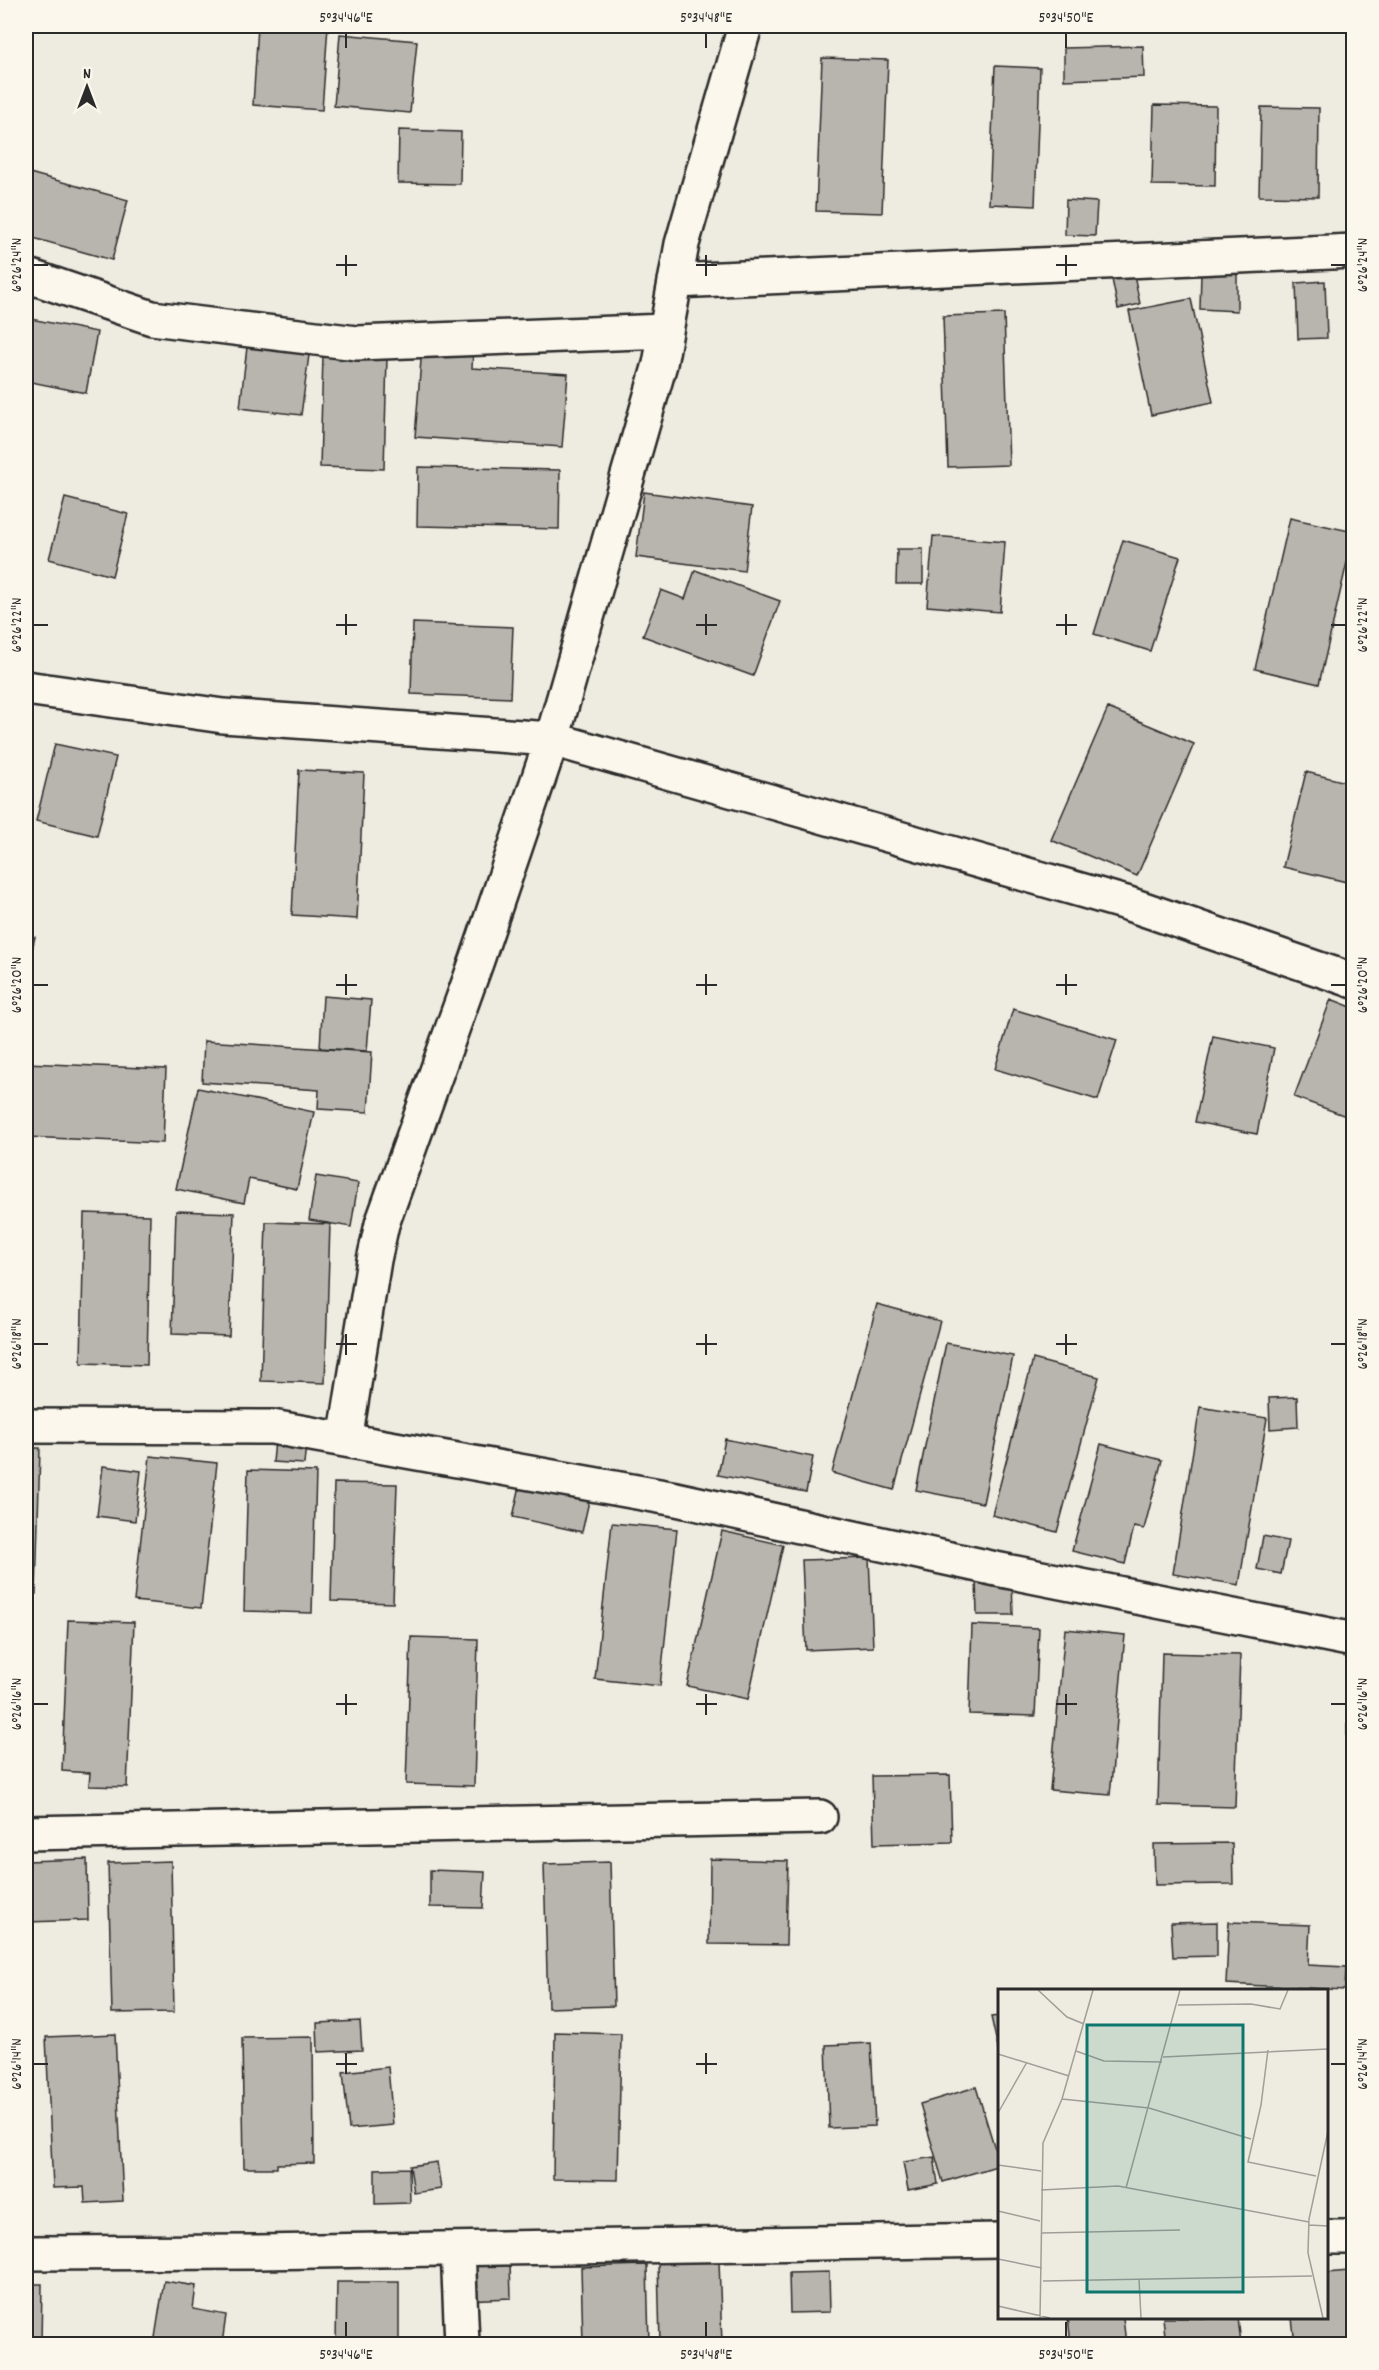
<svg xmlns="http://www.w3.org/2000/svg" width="1379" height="2370" font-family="Dekko,sans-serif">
<rect width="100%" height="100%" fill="#eeebe0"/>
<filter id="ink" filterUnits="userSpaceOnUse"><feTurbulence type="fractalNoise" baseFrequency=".0167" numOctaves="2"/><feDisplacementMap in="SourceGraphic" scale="12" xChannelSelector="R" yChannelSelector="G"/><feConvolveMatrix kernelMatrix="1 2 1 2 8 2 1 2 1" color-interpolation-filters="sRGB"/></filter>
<g filter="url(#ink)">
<!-- building -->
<path fill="#b8b5ae" stroke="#2b2b2b" stroke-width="1.5" d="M258 26H328L322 110 253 105Z
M340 34 417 41 410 113 334 106Z
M1143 46 1144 77 1064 80V48Z
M822 58 888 60 882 213 816 211Z
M995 66 1040 68 1035 206 989 204Z
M1154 105 1216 106 1215 186 1152 185Z
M1261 107 1319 108 1318 197 1259 196Z
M1349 119H1354V210H1346Z
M399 130 461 132 460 184 398 183Z
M26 172 128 200 112 260 26 236Z
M1066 200 1097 202 1095 236 1065 235Z
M1201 274H1237V311L1200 309Z
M1134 275 1140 304 1118 309 1112 279Z
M1325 281 1327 338 1298 339 1296 283Z
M1191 299 1213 402 1151 415 1129 311Z
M1004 314 1009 465 948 467 943 316Z
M26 318 97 332 86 393 26 381Z
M247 347 309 355 301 415 240 408Z
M422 347 473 351 472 368 568 374 562 447 415 437Z
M323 355 387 357 384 469 320 467Z
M418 467 560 470 559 529 417 526Z
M644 492 752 507 744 571 636 557Z
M65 498 128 514 112 576 49 559Z
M1290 518 1354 532 1319 684 1255 669Z
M933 536 1005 542 1000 612 927 606Z
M1123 540 1180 557 1150 651 1094 634Z
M897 549H923V584H896Z
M695 570 780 601 753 676 643 636 661 590 685 599Z
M1354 609V638L1345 636Z
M413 623 513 627 510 698 411 694Z
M1108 708 1194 744 1137 876 1051 840Z
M55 744 116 757 97 836 36 821Z
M299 770 364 773 357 919 292 915Z
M1306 772 1354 784V871L1351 883 1283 867Z
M26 934 35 937 26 974Z
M323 996 371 1000 367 1051 320 1048Z
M1331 999 1354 1008V1119L1294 1097Z
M1013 1009 1117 1040 1098 1100 995 1069Z
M1213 1036 1274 1048 1257 1134 1195 1122Z
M204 1041 372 1052 368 1112 318 1109 319 1090 202 1082Z
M26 1063 166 1069 163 1143 26 1137Z
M198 1088 314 1112 297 1189 249 1179 244 1203 176 1189Z
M316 1176 358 1183 351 1227 309 1220Z
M176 1211 234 1213 229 1336 172 1334Z
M84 1213 150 1215 147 1365 81 1363Z
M266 1222 330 1224 325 1383 261 1381Z
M877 1304 940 1321 894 1490 832 1473Z
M946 1343 1013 1356 983 1503 916 1490Z
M1033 1359 1099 1377 1057 1532 992 1515Z
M1297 1397 1298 1427 1270 1429 1269 1398Z
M1200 1407 1267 1418 1239 1585 1173 1574Z
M725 1439 813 1457 806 1492 718 1475Z
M275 1441 306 1444 304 1464 273 1462Z
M1101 1444 1162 1460 1144 1529 1134 1527 1125 1564 1072 1551Z
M26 1448H40L36 1594H26Z
M150 1456 217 1463 201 1608 134 1601Z
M103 1466 141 1471 135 1521 97 1516Z
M248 1470 316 1472 312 1613 244 1611Z
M522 1477 591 1492 582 1532 513 1517Z
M334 1483 397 1484 393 1603 331 1601Z
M612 1523 677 1529 660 1686 595 1679Z
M722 1531 783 1545 748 1699 687 1686Z
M1263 1536 1288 1541 1281 1574 1257 1569Z
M869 1558 873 1647 806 1650 802 1560Z
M1012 1576 1013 1615H977L976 1577Z
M68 1620 134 1622 127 1787 89 1786 90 1773 62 1771Z
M972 1625 1039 1628 1035 1716 969 1714Z
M1065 1629 1125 1635 1110 1795 1050 1790Z
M411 1637 478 1639 474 1786 406 1784Z
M1162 1653 1240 1655 1235 1807 1158 1805Z
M1347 1725H1354V1806H1349Z
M950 1775 952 1842 874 1844 872 1776Z
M1232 1843 1233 1884 1155 1885 1154 1844Z
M87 1859 88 1920 27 1922 26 1861Z
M710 1859 788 1861 786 1945 709 1944Z
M171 1861 174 2012 112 2013 108 1863Z
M610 1862 614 2006 548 2008 544 1864Z
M430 1870 485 1872 483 1908 430 1907Z
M1217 1922V1956L1173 1957 1171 1923Z
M1229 1922 1310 1925 1308 1965 1346 1967 1345 1990 1226 1984Z
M1000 2016V2057L991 2017Z
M360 2021 362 2050 318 2052 317 2023Z
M555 2032 621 2034 618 2180 553 2179Z
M115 2034 123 2201 85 2203 84 2187 53 2188 46 2037Z
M313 2037 314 2163 277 2164V2168H244L242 2038Z
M871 2043 875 2126 829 2128 826 2045Z
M388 2067 393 2125 349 2129 343 2072Z
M976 2087 1000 2165 943 2182 920 2104Z
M934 2157 938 2184 908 2190 903 2162Z
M437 2162 441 2189 414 2193 410 2166Z
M409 2168 410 2203 375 2204V2169Z
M719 2261 722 2344H660L658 2263Z
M510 2263 511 2298 466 2300 465 2265Z
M647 2265 649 2344H583L581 2267Z
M1349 2271 1354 2311V2344H1295L1292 2318H1326V2273Z
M829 2272 830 2312 790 2313 789 2273Z
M164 2281 196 2286 193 2309 226 2315 222 2344H154Z
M337 2282H399V2344H336Z
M26 2284H42L41 2344H26Z
M1068 2318H1123L1126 2344H1071Z
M1163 2318H1238L1241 2344H1166Z"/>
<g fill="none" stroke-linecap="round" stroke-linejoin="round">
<!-- minor casing -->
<g stroke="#2b2b2b" stroke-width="38">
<path id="minor" d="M26 275 152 318 357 343 665 331
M675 281 1354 251
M26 688 223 716 552 739 1126 903 1354 981
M26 1426 272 1427 676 1499 996 1569 1354 1640
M345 1440 374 1260 382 1224 477 960 552 739 660 364 682 244 745 26
M26 1833 820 1817
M1326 2237H1354
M458 2249 462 2344
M26 2253 257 2252 1000 2240"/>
</g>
<!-- minor -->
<use href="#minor" stroke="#fbf7ec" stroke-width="33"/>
</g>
</g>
<!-- ticks -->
<path fill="none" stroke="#2b2b2b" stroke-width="2" d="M346 33V48M706 33V48M1066 33V48M346 255V276M706 255V276M1066 255V276M33 265H48M336 265H357M696 265H717M1056 265H1077M1331 265H1346M346 614V635M706 614V635M1066 614V635M33 625H48M336 625H357M696 625H717M1056 625H1077M1331 625H1346M346 974V995M706 974V995M1066 974V995M33 985H48M336 985H357M696 985H717M1056 985H1077M1331 985H1346M346 1334V1355M706 1334V1355M1066 1334V1355M33 1344H48M336 1344H357M696 1344H717M1056 1344H1077M1331 1344H1346M346 1694V1715M706 1694V1715M1066 1694V1715M33 1704H48M336 1704H357M696 1704H717M1056 1704H1077M1331 1704H1346M346 2053V2074M706 2053V2074M33 2064H48M336 2064H357M696 2064H717M1331 2064H1346M346 2322V2337M706 2322V2337M1066 2322V2337"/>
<!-- overview -->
<g transform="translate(998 1989)">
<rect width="330" height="330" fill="#eeebe0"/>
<path fill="none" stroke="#a09e98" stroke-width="1.5" d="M40 1 69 28 86 35M180 16 253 15 282 20 290 1M270 61 263 116 250 173 318 187M78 62 106 72 164 73M0 65 71 87M165 68 330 60M64 110 151 119 253 150M0 124 29 73M0 176 43 182M128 199 182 1M43 201 120 197 311 233M0 222 42 232M311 236 330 237M43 244 182 241M0 270 44 279M141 290 143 329M45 292 314 287M0 317 52 329M42 329 45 154 64 110 95 1M325 329 310 264 311 230 330 142"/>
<path fill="#0f766e" fill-opacity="0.15" stroke="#0f766e" stroke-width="3" d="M89 36H245V303H89Z"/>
<rect width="330" height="330" fill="none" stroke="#2b2b2b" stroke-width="3"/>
</g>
<!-- margin -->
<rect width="1379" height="2370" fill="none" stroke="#fbf7ec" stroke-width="66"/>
<!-- north arrow -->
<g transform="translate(87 87)" stroke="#fbf7ec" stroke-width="4.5" paint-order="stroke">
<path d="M0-4.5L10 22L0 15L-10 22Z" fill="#2b2b2b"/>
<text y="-9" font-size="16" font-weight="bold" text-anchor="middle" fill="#2b2b2b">N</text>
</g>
<rect x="33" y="33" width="1313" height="2304" fill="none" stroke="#2b2b2b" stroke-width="2"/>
<g font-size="15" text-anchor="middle" fill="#2b2b2b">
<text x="346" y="22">5°34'46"E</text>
<text x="706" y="22">5°34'48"E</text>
<text x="1066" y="22">5°34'50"E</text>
<text transform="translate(16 265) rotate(-90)" y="5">6°26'24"N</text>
<text transform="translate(1362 265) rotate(-90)" y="5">6°26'24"N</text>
<text transform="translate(16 625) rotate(-90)" y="5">6°26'22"N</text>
<text transform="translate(1362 625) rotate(-90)" y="5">6°26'22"N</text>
<text transform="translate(16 985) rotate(-90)" y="5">6°26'20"N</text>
<text transform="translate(1362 985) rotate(-90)" y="5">6°26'20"N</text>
<text transform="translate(16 1344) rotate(-90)" y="5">6°26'18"N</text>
<text transform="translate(1362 1344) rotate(-90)" y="5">6°26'18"N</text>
<text transform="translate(16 1704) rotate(-90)" y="5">6°26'16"N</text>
<text transform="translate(1362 1704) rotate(-90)" y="5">6°26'16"N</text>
<text transform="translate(16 2064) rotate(-90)" y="5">6°26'14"N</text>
<text transform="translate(1362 2064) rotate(-90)" y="5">6°26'14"N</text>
<text x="346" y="2359">5°34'46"E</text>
<text x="706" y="2359">5°34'48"E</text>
<text x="1066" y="2359">5°34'50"E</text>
</g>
</svg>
